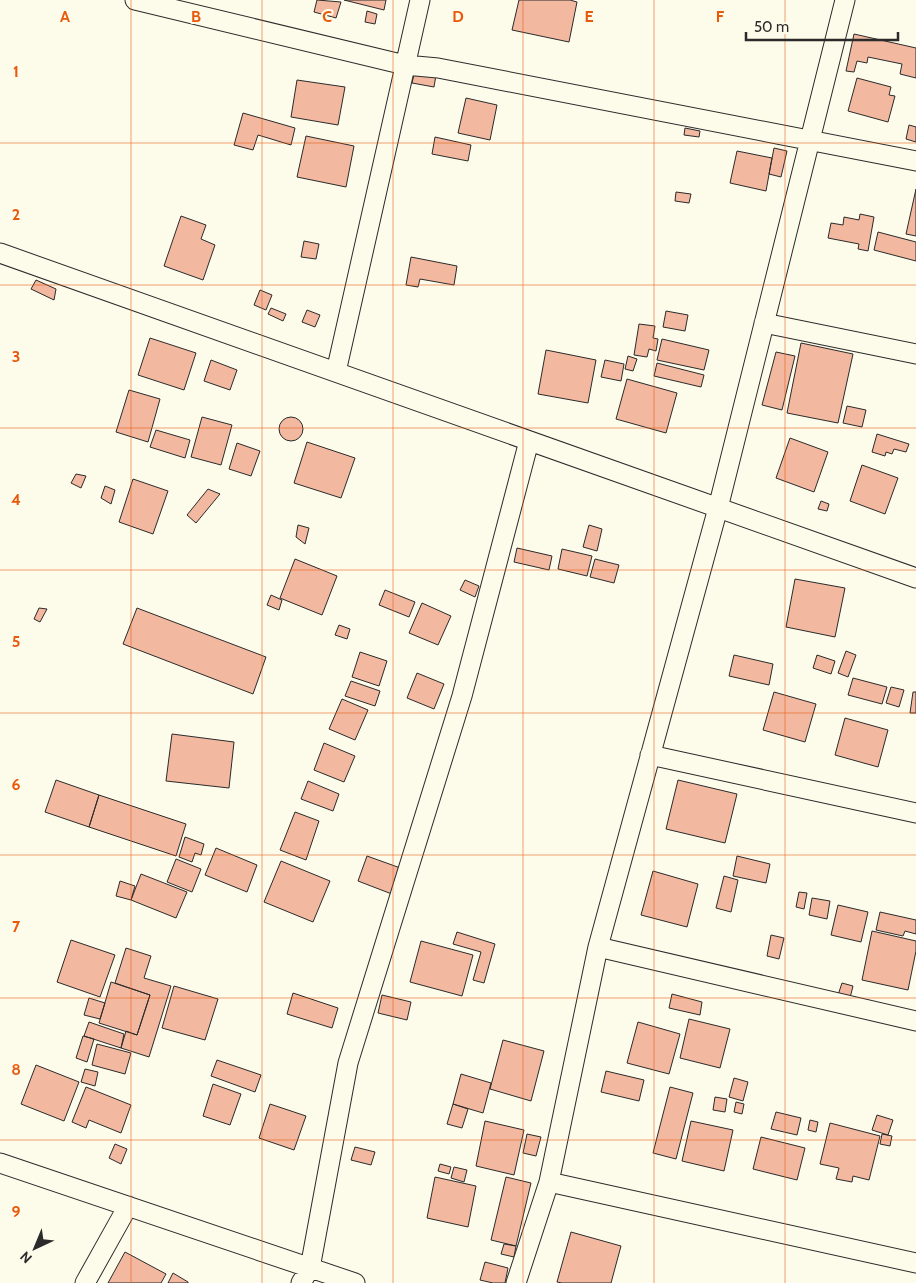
<svg xmlns="http://www.w3.org/2000/svg" width="916" height="1283" font-family="Cabin,sans-serif">
<rect width="100%" height="100%" fill="#fdfbea"/>
<!-- building -->
<path fill="#f2b8a0" stroke="#2b2b2b" d="M317 0 341 2 336 18 314 12Z
M344 0H386L384 10Z
M519 0H570L577 2 569 42 512 30Z
M367 11 377 14 375 24 365 22Z
M854 34 916 48V78L900 74 902 64 868 57 867 63 857 61 854 72 846 71Z
M415 70 436 75 434 87 412 83Z
M857 78 891 87 889 95 895 96 888 122 848 111Z
M297 80 345 87 338 125 291 117Z
M466 98 497 105 490 140 458 133Z
M243 113 295 128 291 145 258 135 253 150 234 145Z
M909 125 916 127V142L906 139Z
M685 128 700 131 699 137 684 135Z
M306 136 354 146 346 187 297 177Z
M435 137 471 145 468 161 432 154Z
M774 148 787 151 781 177 769 174Z
M737 151 772 158 766 191 730 183Z
M916 189V236L906 234Z
M676 192 691 194 689 203 675 201Z
M860 214 874 217 868 251 858 249 859 244 828 238 831 223 843 225 844 217 859 220Z
M181 216 206 225 201 239 215 245 203 280 164 266Z
M878 232 916 242V261L874 250Z
M304 241 319 244 316 259 301 257Z
M411 257 457 266 454 285 420 279 418 287 406 285Z
M36 280 56 289 54 300 31 289Z
M260 290 272 295 266 310 254 305Z
M271 308 286 314 283 321 268 314Z
M307 310 320 315 315 327 302 322Z
M666 311 688 315 685 331 663 327Z
M639 324 655 326 653 338 658 339 656 351 649 349 647 357 634 355Z
M150 338 196 353 184 390 138 375Z
M662 339 709 350 704 370 657 360Z
M801 343 853 354 838 423 787 413Z
M546 350 596 360 588 403 538 394Z
M776 352 795 356 782 410 762 405Z
M628 356 637 359 633 371 625 369Z
M211 360 237 370 230 390 204 381Z
M605 360 624 364 621 381 601 377Z
M657 363 704 375 701 387 654 376Z
M627 379 677 393 666 433 616 419Z
M129 390 160 399 148 442 116 432Z
M847 406 866 410 862 427 843 423Z
M202 417 232 425 221 465 191 457Z
M279 429a12 12 0 1 1 24 0a12 12 0 1 1-24 0Z
M156 430 190 440 185 458 150 447Z
M877 434 909 444 906 452 894 449 892 454 886 452 885 456 872 452Z
M790 438 828 452 814 492 776 478Z
M307 442 355 458 341 498 294 483Z
M237 443 260 451 251 476 229 469Z
M862 465 898 478 885 514 850 501Z
M76 474 86 476 81 488 71 483Z
M133 479 168 491 153 534 119 522Z
M105 486 115 490 111 504 101 498Z
M208 489 220 494 196 523 187 515Z
M821 501 829 504 827 511 818 509Z
M298 525 309 528 305 544 296 537Z
M589 525 602 529 597 551 583 547Z
M517 548 552 556 549 570 514 562Z
M562 549 592 556 587 576 558 569Z
M295 559 337 576 322 615 280 598Z
M595 559 619 565 614 583 590 577Z
M795 579 845 588 835 637 786 627Z
M465 580 479 586 475 597 460 590Z
M385 590 415 602 409 617 379 605Z
M271 595 282 600 279 610 267 605Z
M422 603 451 616 438 645 409 633Z
M39 608 47 609 40 622 34 619Z
M137 608 266 657 253 694 123 644Z
M339 625 350 629 347 639 335 635Z
M846 651 856 655 848 677 838 673Z
M360 652 387 661 379 686 352 677Z
M734 655 773 664 769 685 729 676Z
M817 655 835 661 831 674 813 668Z
M417 673 444 684 434 709 407 698Z
M853 678 887 687 882 704 848 695Z
M351 681 380 691 375 706 345 696Z
M891 687 904 690 899 707 886 703Z
M774 692 816 704 805 742 763 730Z
M913 692H916V713H910Z
M342 699 368 710 355 740 329 729Z
M845 718 888 730 878 767 835 755Z
M172 734 234 742 229 788 166 781Z
M324 743 355 756 344 782 314 770Z
M56 780 99 795 89 827 45 812Z
M678 780 737 794 725 843 666 829Z
M308 781 339 794 333 811 301 799Z
M99 795 186 824 176 856 89 827Z
M295 812 319 821 306 860 280 850Z
M185 837 204 844 201 855 195 853 192 862 179 857Z
M216 848 257 865 247 892 205 875Z
M367 856 406 870 397 896 358 881Z
M737 856 770 864 766 883 733 876Z
M176 859 201 869 192 892 167 882Z
M281 861 330 881 313 922 264 902Z
M653 871 698 884 687 927 641 915Z
M141 874 187 892 176 918 131 900Z
M724 876 738 880 731 912 716 908Z
M120 881 135 886 131 900 116 896Z
M799 892 807 893 804 909 796 907Z
M812 898 830 901 827 919 809 915Z
M838 905 868 912 861 942 831 935Z
M880 912 916 920V934L905 931 903 936 876 930Z
M872 931 916 941V951L908 990 862 980Z
M457 932 495 944 484 983 473 980 481 952 453 944Z
M771 935 784 938 779 959 767 956Z
M71 940 115 955 100 997 57 982Z
M421 941 473 955 462 996 410 982Z
M126 948 151 956 144 978 171 986 149 1057 121 1048 126 1031 137 1035 150 995 115 983Z
M111 982 150 995 137 1035 99 1023Z
M842 983 853 986 850 998 838 995Z
M174 986 218 999 205 1040 162 1028Z
M293 993 338 1008 332 1028 287 1014Z
M672 994 702 1002 700 1015 669 1008Z
M382 995 411 1002 407 1020 378 1013Z
M89 998 105 1003 100 1019 84 1015Z
M689 1019 730 1029 720 1068 680 1058Z
M89 1022 124 1034 121 1048 84 1036Z
M638 1022 680 1034 669 1074 627 1063Z
M83 1036 94 1039 87 1062 76 1058Z
M503 1040 544 1051 531 1101 490 1089Z
M97 1044 131 1053 125 1074 92 1065Z
M217 1060 261 1075 255 1092 211 1076Z
M36 1065 79 1082 64 1121 21 1104Z
M85 1069 98 1072 95 1086 81 1082Z
M606 1071 644 1080 639 1101 601 1092Z
M461 1074 491 1083 483 1113 453 1104Z
M734 1078 748 1082 743 1101 729 1097Z
M213 1084 241 1094 230 1125 203 1116Z
M86 1087 131 1105 121 1133 89 1120 86 1128 72 1122Z
M670 1087 693 1093 676 1159 653 1153Z
M715 1097 727 1099 725 1112 713 1110Z
M736 1102 744 1104 742 1114 734 1112Z
M270 1104 306 1116 294 1150 259 1138Z
M453 1104 468 1109 462 1128 447 1124Z
M776 1112 801 1118 797 1135 771 1129Z
M877 1115 893 1120 888 1135 872 1130Z
M810 1120 818 1122 816 1132 808 1130Z
M485 1121 524 1130 514 1175 476 1166Z
M691 1121 733 1130 724 1171 682 1161Z
M830 1123 880 1136 869 1180 853 1176 852 1182 836 1179 839 1168 820 1164Z
M527 1134 541 1137 536 1156 523 1153Z
M882 1134 892 1136 890 1146 880 1144Z
M761 1137 805 1148 797 1180 753 1169Z
M115 1144 127 1149 121 1164 109 1158Z
M355 1147 375 1152 371 1165 351 1160Z
M440 1164 451 1167 449 1174 438 1171Z
M454 1167 467 1170 464 1182 451 1178Z
M435 1177 476 1186 468 1227 427 1218Z
M506 1177 531 1183 516 1246 491 1240Z
M571 1232 621 1246 611 1283H562L557 1282Z
M504 1244 516 1246 514 1257 501 1254Z
M125 1252 166 1274 161 1283H108Z
M485 1262 508 1268 505 1283H493L480 1280Z
M173 1273 188 1282V1283H168Z"/>
<g fill="none" stroke-linecap="round" stroke-linejoin="round">
<!-- street casing -->
<g stroke="#2b2b2b" stroke-width="21">
<path id="street" d="M135 0 405 65 438 68 916 161
M0 253 916 578
M764 323 916 354
M336 372 420 0
M650 755 916 813
M598 947 916 1021
M0 1163 355 1283
M549 1182 916 1263
M85 1283 128 1206
M301 1283 310 1268 348 1063 462 696 529 441
M516 1283 549 1182 598 947 718 508 845 0"/>
</g>
<!-- street -->
<use href="#street" stroke="#fdfbea" stroke-width="19"/>
</g>
<!-- grid -->
<path fill="none" stroke="#e8590c" stroke-width="1" stroke-opacity="0.55" d="M131 0V1283M262 0V1283M393 0V1283M523 0V1283M654 0V1283M785 0V1283M0 143H916M0 285H916M0 428H916M0 570H916M0 713H916M0 855H916M0 998H916M0 1140H916"/>
<g font-size="16" text-anchor="middle" font-weight="bold" fill="#e8590c" stroke="#fdfbea" stroke-width="4" stroke-linejoin="round" paint-order="stroke">
<text x="65" y="22">A</text>
<text x="196" y="22">B</text>
<text x="327" y="22">C</text>
<text x="458" y="22">D</text>
<text x="589" y="22">E</text>
<text x="720" y="22">F</text>
<text x="16" y="77">1</text>
<text x="16" y="220">2</text>
<text x="16" y="362">3</text>
<text x="16" y="505">4</text>
<text x="16" y="647">5</text>
<text x="16" y="790">6</text>
<text x="16" y="932">7</text>
<text x="16" y="1075">8</text>
<text x="16" y="1217">9</text>
</g>
<!-- north arrow -->
<g transform="translate(35 1248) rotate(224)" stroke="#fdfbea" stroke-width="4" paint-order="stroke">
<path d="M0-4L9 19L0 12L-9 19Z" fill="#2b2b2b"/>
<text y="-8" font-size="14" font-weight="bold" text-anchor="middle" fill="#2b2b2b">N</text>
</g>
<!-- scale -->
<path d="M746 32v8h152v-8" fill="none" stroke="#2b2b2b" stroke-width="2.5"/>
<text x="754" y="32" font-size="15" fill="#2b2b2b" stroke="#fdfbea" stroke-width="4" paint-order="stroke">50 m</text>
</svg>
